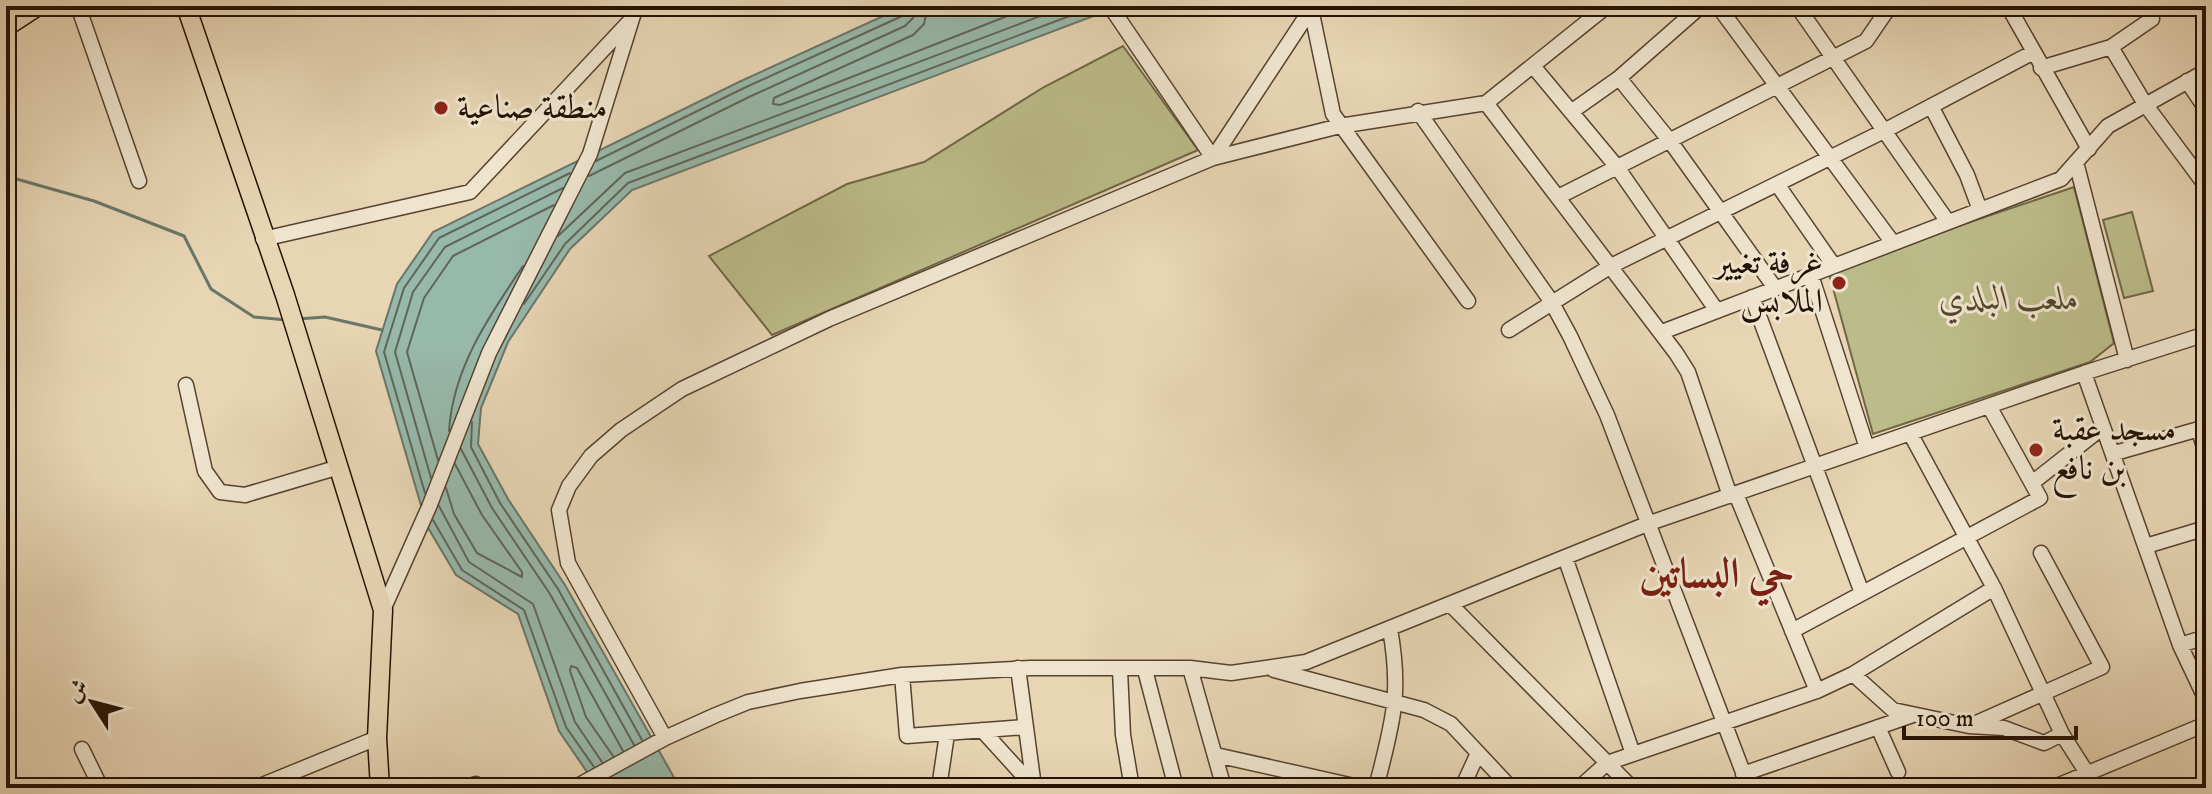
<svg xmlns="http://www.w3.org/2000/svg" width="2212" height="794" font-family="'IM FELL DW Pica',Amiri,serif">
<rect width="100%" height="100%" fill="#e7d5b4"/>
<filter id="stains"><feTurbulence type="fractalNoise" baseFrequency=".0025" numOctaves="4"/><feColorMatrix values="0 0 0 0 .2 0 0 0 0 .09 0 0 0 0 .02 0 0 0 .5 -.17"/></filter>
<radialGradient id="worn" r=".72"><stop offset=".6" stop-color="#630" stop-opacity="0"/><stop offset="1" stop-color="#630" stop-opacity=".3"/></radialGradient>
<!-- green -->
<path fill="#bbbc89" stroke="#706746" stroke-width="2" d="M1123 46 1198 150 772 335 709 256 847 184 924 162 1044 87Z
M2074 187 2114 343 2090 362 1873 434 1828 270Z
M2132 212 2153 291 2124 298 2103 220Z"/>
<!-- water -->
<path fill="#97b9ac" stroke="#697669" stroke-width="2" d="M905 6H1120L632 190 570 249 508 342 481 408 478 444 508 499 565 585 680 788H598L559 731 518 614 456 575 427 526 376 351 397 284 433 232 741 81Z"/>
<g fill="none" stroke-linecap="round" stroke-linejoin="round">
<!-- shore -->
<path stroke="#5e6658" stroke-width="2" d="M928 6 924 24 913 35 774 98 773 104 780 105 1033 6
M596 161 744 88 900 17 906 6
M589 176 749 97 905 26 913 18 916 6
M558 236 625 173 1067 6
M524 304 565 244 628 183 1096 6
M472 422 471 447 500 503 558 589 642 740
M449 431C453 368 489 316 523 266
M461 449 492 508 550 594 634 745
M438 460 407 352 424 298 453 256 554 205
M431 478 395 352 413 292 445 247 563 188
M446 488 454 514 477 553 522 577V572L482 515 455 464
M425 493 384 352 404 288 439 238 570 173
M439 506 469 562 533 604 575 722 602 762
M433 520 462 570 524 610 566 727 594 767
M613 756 586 717 570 671 571 666 577 668 623 751"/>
<!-- stream -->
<path stroke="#697669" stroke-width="3" d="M6 176 94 201 184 236 211 289 254 317 287 320
M298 319 325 317 382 330"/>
<!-- minor casing -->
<g stroke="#564330" stroke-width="17">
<path id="minor" d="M78 6 139 181
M1110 6 1213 158 1313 6
M1718 6 1893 243
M1797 6 1948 222
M2008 6 2089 149
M1311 9 1333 114 1468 301
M2111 47 2145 104 2206 186
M1533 66 1617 167 1717 311
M2041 68 2111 47 2152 19
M1619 78 1670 141 1775 288
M2187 81 2206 109
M1486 103 1676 353 1688 372 1730 496
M1931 106 1967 175 1980 210
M1418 111 1551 301 1570 336 1607 415 1749 788
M1571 112 1619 78 1701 6
M2076 162 2127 360
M1777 184 1834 266
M1558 197 1866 41 1890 6
M263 239 470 192 628 23
M1811 275 1867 448
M1752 297 1862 593
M1509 330 1611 266 1884 131 2032 53
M1662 332 2061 179 2108 126 2206 71
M2084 373 2180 645 2206 700
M186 385 205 471 220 492 245 495 339 467
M2199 430 2206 454
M2115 453 2206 427
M2032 483 2103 427
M1736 494 1817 691
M2146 546 2206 528
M1565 557 1633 754
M1450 604 1632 788
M383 610 429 507 489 353 590 154 636 6
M1792 631 2040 498 1989 406
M2180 645 2206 637
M1018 668 1034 787
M1190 668 1224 788
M1120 670 1123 735 1132 788
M1145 670 1176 788
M1274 670 1424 710 1451 724 1511 788
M1853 674 1893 710 1969 726 2004 728 2044 743 2062 734 1994 588 1910 433
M902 675 907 736 1024 727
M1972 725 2102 667 2041 553
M1878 727 1898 772
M982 730 1033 786
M2062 734 2087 773
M665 738 568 563 559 510 569 486 591 456 621 430 682 389 829 319 1213 158 1340 126 1486 103 1607 6
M82 749 101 788
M1216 755 1363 788
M1743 774 1913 715
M255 788 377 738
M466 788 476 784V788
M574 788 665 738 716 715 748 702 800 691 902 675 1030 668H1190L1231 673 1306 662 1647 524 2084 373 2206 334
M939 788 947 734
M1376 788C1392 724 1402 696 1390 629
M1462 788 1478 753
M1579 788 1607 763 1817 691 1853 674 1994 588
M2052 788 2206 724"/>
</g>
<!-- major casing -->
<g stroke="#251204" stroke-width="21">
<path id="major" d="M186 6 285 295 383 610 377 738 380 788
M6 27 38 6"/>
</g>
<!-- minor -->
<use href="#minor" stroke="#efe4ce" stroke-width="14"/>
<!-- major -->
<use href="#major" stroke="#e7d5b4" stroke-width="18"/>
</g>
<!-- markers -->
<g fill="#8f2418" stroke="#efe4ce" stroke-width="3">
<circle cx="441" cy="108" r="8"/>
<circle cx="1839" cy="283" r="8"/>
<circle cx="2036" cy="450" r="8"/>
</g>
<g text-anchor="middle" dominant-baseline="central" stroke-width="6" stroke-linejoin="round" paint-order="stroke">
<!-- poi labels -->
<g font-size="34" fill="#251204" stroke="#efe4ce" text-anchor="start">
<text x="457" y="108">منطقة صناعية</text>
<text x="1823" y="263" text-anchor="end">غرفة تغيير<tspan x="1823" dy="39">الملابس</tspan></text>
<text x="2052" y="430">مسجد عقبة<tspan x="2052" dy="39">بن نافع</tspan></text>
</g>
<!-- park labels -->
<g font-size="34" font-style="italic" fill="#52452c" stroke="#efe4ce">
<text x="2009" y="299">ملعب البلدي</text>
</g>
<!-- district labels -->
<g font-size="42" font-weight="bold" fill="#7a1f14" stroke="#efe4ce">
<text x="1717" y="575">حي البساتين</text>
</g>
</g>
<!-- margin -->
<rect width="2212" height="794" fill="none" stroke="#e7d5b4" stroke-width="32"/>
<rect x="8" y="8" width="2196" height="778" fill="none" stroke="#251204" stroke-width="4"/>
<rect x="16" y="16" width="2180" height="762" fill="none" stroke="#251204" stroke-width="2"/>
<!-- north arrow -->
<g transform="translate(92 702) rotate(306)" stroke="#efe4ce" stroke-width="6" paint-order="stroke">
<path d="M0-6L14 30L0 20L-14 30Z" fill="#251204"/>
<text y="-12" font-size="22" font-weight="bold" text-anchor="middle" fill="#251204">ش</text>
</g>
<!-- scale -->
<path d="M1904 726v12h172v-12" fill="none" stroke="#251204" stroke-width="4"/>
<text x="1916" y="726" font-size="24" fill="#251204" stroke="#efe4ce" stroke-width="6" paint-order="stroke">100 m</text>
<rect width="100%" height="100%" filter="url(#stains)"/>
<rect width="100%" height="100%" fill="url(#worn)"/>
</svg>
